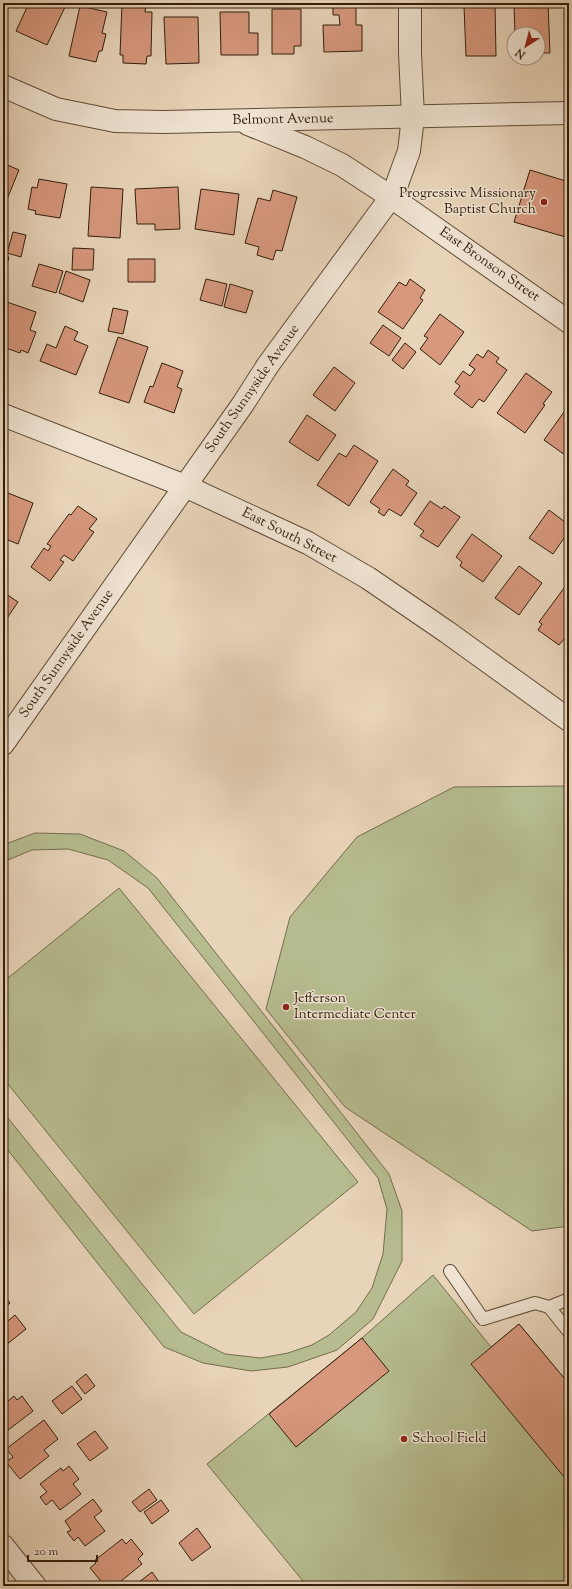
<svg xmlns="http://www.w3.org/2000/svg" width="572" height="1589" font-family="'Sorts Mill Goudy',serif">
<rect width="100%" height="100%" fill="#e8d4b9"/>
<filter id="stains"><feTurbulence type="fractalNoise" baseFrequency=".005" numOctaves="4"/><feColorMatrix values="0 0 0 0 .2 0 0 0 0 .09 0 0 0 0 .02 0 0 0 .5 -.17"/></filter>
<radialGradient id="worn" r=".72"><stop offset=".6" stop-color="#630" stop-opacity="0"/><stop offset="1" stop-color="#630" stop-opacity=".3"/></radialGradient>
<!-- green -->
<path fill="#b6bc8f" stroke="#746d4c" d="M567 786 569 787V1226L532 1231 345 1107 266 1009 290 917 357 837 454 787Z
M35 833 80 834 124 851 157 878 389 1174 402 1211V1261L373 1319 337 1350 288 1367 251 1371 203 1363 164 1347 3 1144V1112L181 1332 225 1354 261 1358 288 1353 312 1345 329 1335 356 1312 372 1288 383 1254 387 1209 378 1178 148 888 108 860 68 849 32 850 3 862V845Z
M119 888 358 1182 194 1314 3 1078V982Z
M433 1275 491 1347 519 1324 569 1384V1586H307L207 1464 362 1338Z"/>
<!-- building -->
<path fill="#d7987e" stroke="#321e0a" d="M29 3H61L66 5 47 45 16 31Z
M122 3 146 4 145 12H152L151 56H147L146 64 123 63V55H120Z
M333 3H356V25H362V51L324 52 323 25H340L339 15H333Z
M514 3H548L550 53H538V34H515Z
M495 5 496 56H466L464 6Z
M80 6 107 12 102 33 106 34 102 51H99L96 62 69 56Z
M272 9H301V46H294V54H272Z
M220 12H249V33H258V55H221Z
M164 17H198L199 63 166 64Z
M566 17H569V49H568Z
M3 163 19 170 3 209Z
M530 170 569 182V238L514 222Z
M39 179 67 184 60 218 35 214 36 211 28 209 32 187 37 188Z
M91 187 123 189 120 238 88 236Z
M178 187 180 229 155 230V224H137L135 189Z
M201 189 239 194 234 235 195 229Z
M273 190 297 197 282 251 276 250 273 260 257 255 259 247 245 243 258 198 270 201Z
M13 232 26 235 21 257 7 253Z
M73 248 94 249 93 270H72Z
M3 256 9 257 3 278Z
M128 259H155V282H128Z
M39 264 63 271 56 293 32 286Z
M66 271 90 280 83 302 59 293Z
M206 279 227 284 222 306 200 300Z
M410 279 425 290 420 298 423 300 403 329 378 312 399 282 406 286Z
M230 284 253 291 246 313 224 307Z
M4 301 36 312 30 330 36 332 28 353 21 350 20 353 3 347V305Z
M113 308 128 311 123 334 108 331Z
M440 314 464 332 440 365 420 349 428 338 424 336Z
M383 325 401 338 389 356 370 343Z
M65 326 78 332 74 340 88 346 76 375 40 361 47 344 56 348Z
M118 337 148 347 129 403 99 393Z
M405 343 416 352 403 369 392 360Z
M488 350 499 358 496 362 507 370 484 402 479 399 472 408 454 394 460 386 455 382 463 371 470 376 475 369 469 365 477 354 483 358Z
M162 363 183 371 177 387 182 389 174 413 144 402 150 386 153 387Z
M334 367 355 383 335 411 313 395Z
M526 373 552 392 543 404 545 405 525 433 497 413Z
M569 405V450L565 455 544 440Z
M307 415 336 435 318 461 289 442Z
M354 445 378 461 349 506 317 485 339 453 346 457Z
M393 469 409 481 406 485 417 493 401 516 389 509 384 516 378 512 380 509 370 502Z
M3 491 33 503 18 544 3 538Z
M430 501 442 509 444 506 460 517 438 547 420 536 424 531 414 524Z
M78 506 97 519 89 529 94 532 73 561 64 555 60 560 64 562 50 581 31 567 44 548 48 551 51 546 47 544 69 514 71 515Z
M549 510 569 525V531L553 554 529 538Z
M472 534 502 556 483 582 460 566 462 562 456 557Z
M519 566 542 583 519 615 495 598Z
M564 588 569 591V640L568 642 564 639 559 645 538 630 542 624 539 622Z
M3 592 18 602 3 624Z
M3 1294 10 1303 3 1309Z
M15 1315 26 1329 6 1345 3 1341V1325Z
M519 1324 569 1384V1483L471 1364Z
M362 1338 389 1371 296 1447 269 1414Z
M86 1374 95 1386 85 1394 76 1382Z
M72 1386 82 1399 62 1414 52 1401Z
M14 1396 17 1400 22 1396 33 1411 3 1434V1401L6 1398 8 1401Z
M44 1420 58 1439 44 1450 49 1456 20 1479 6 1462 13 1457 6 1449Z
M95 1431 108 1448 90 1461 77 1444Z
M69 1466 79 1479 73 1484 81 1494 60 1510 52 1500 46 1505 40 1497 47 1492 40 1484 61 1468 63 1471Z
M149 1489 157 1500 140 1512 132 1502Z
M93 1499 102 1511 94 1517 105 1531 85 1546 78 1537 74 1541 67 1532 71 1530 65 1521Z
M161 1500 169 1511 152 1524 144 1512Z
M197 1528 211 1547 192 1561 179 1543Z
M122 1539 126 1544 131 1539 143 1554 138 1559 142 1564 115 1586H105L90 1568 96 1563 94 1561Z
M152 1572 162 1586H134Z"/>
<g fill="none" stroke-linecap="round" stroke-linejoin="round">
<!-- lane casing -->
<g stroke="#604c36" stroke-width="14">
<path id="lane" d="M450 1271 483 1319 535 1303 549 1307
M569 1299 549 1307 569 1332"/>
</g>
<!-- street casing -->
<g stroke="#604c36" stroke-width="24">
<path id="street" d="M3 86 56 109 115 121 163 122 569 113
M248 124 305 147 342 165 391 197 569 322
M3 415 185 486 308 543 368 578 447 632 569 720
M3 744 243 404 268 365 391 197 397 184 409 151 413 117 410 53V3
M3 1546 35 1586"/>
</g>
<!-- lane -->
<use href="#lane" stroke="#f0e3d2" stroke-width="12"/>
<!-- street -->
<use href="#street" stroke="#f0e3d2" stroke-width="22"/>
</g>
<!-- markers -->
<g fill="#8f2418" stroke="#f0e3d2" stroke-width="1.5">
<circle cx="544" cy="202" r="4"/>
<circle cx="286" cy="1007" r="4"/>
<circle cx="404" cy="1439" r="4"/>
</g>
<g text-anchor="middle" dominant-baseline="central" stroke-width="3" stroke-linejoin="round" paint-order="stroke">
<!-- street labels -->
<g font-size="14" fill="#321e0a" stroke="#f0e3d2">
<text transform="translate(283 120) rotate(-1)">Belmont Avenue</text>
<text transform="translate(489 265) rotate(35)">East Bronson Street</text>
<text transform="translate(253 389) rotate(-55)">South Sunnyside Avenue</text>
<text transform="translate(289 536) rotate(27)">East South Street</text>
<text transform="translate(67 654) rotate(-55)">South Sunnyside Avenue</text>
</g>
<!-- poi labels -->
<g font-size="14" fill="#321e0a" stroke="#f0e3d2" text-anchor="start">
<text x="536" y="194" text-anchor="end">Progressive Missionary<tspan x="536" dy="16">Baptist Church</tspan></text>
<text x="294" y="999">Jefferson<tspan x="294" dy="16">Intermediate Center</tspan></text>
<text x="412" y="1439">School Field</text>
</g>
</g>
<!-- margin -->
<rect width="572" height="1589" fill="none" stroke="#e8d4b9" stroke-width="16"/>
<rect x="4" y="4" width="564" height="1581" fill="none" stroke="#321e0a" stroke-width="2"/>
<rect x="8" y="8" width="556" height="1573" fill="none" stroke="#321e0a"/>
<!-- north arrow -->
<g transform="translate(526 46) rotate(216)"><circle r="19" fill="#f0e3d2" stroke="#a49482"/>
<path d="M0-3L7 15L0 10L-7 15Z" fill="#8f2418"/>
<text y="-6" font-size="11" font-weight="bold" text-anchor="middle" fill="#321e0a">N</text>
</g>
<!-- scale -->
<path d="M28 1555v6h69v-6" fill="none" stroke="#321e0a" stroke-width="2"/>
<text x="34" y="1555" font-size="12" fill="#321e0a" stroke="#f0e3d2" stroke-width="3" paint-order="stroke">20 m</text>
<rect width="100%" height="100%" filter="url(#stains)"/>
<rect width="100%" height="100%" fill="url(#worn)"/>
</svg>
